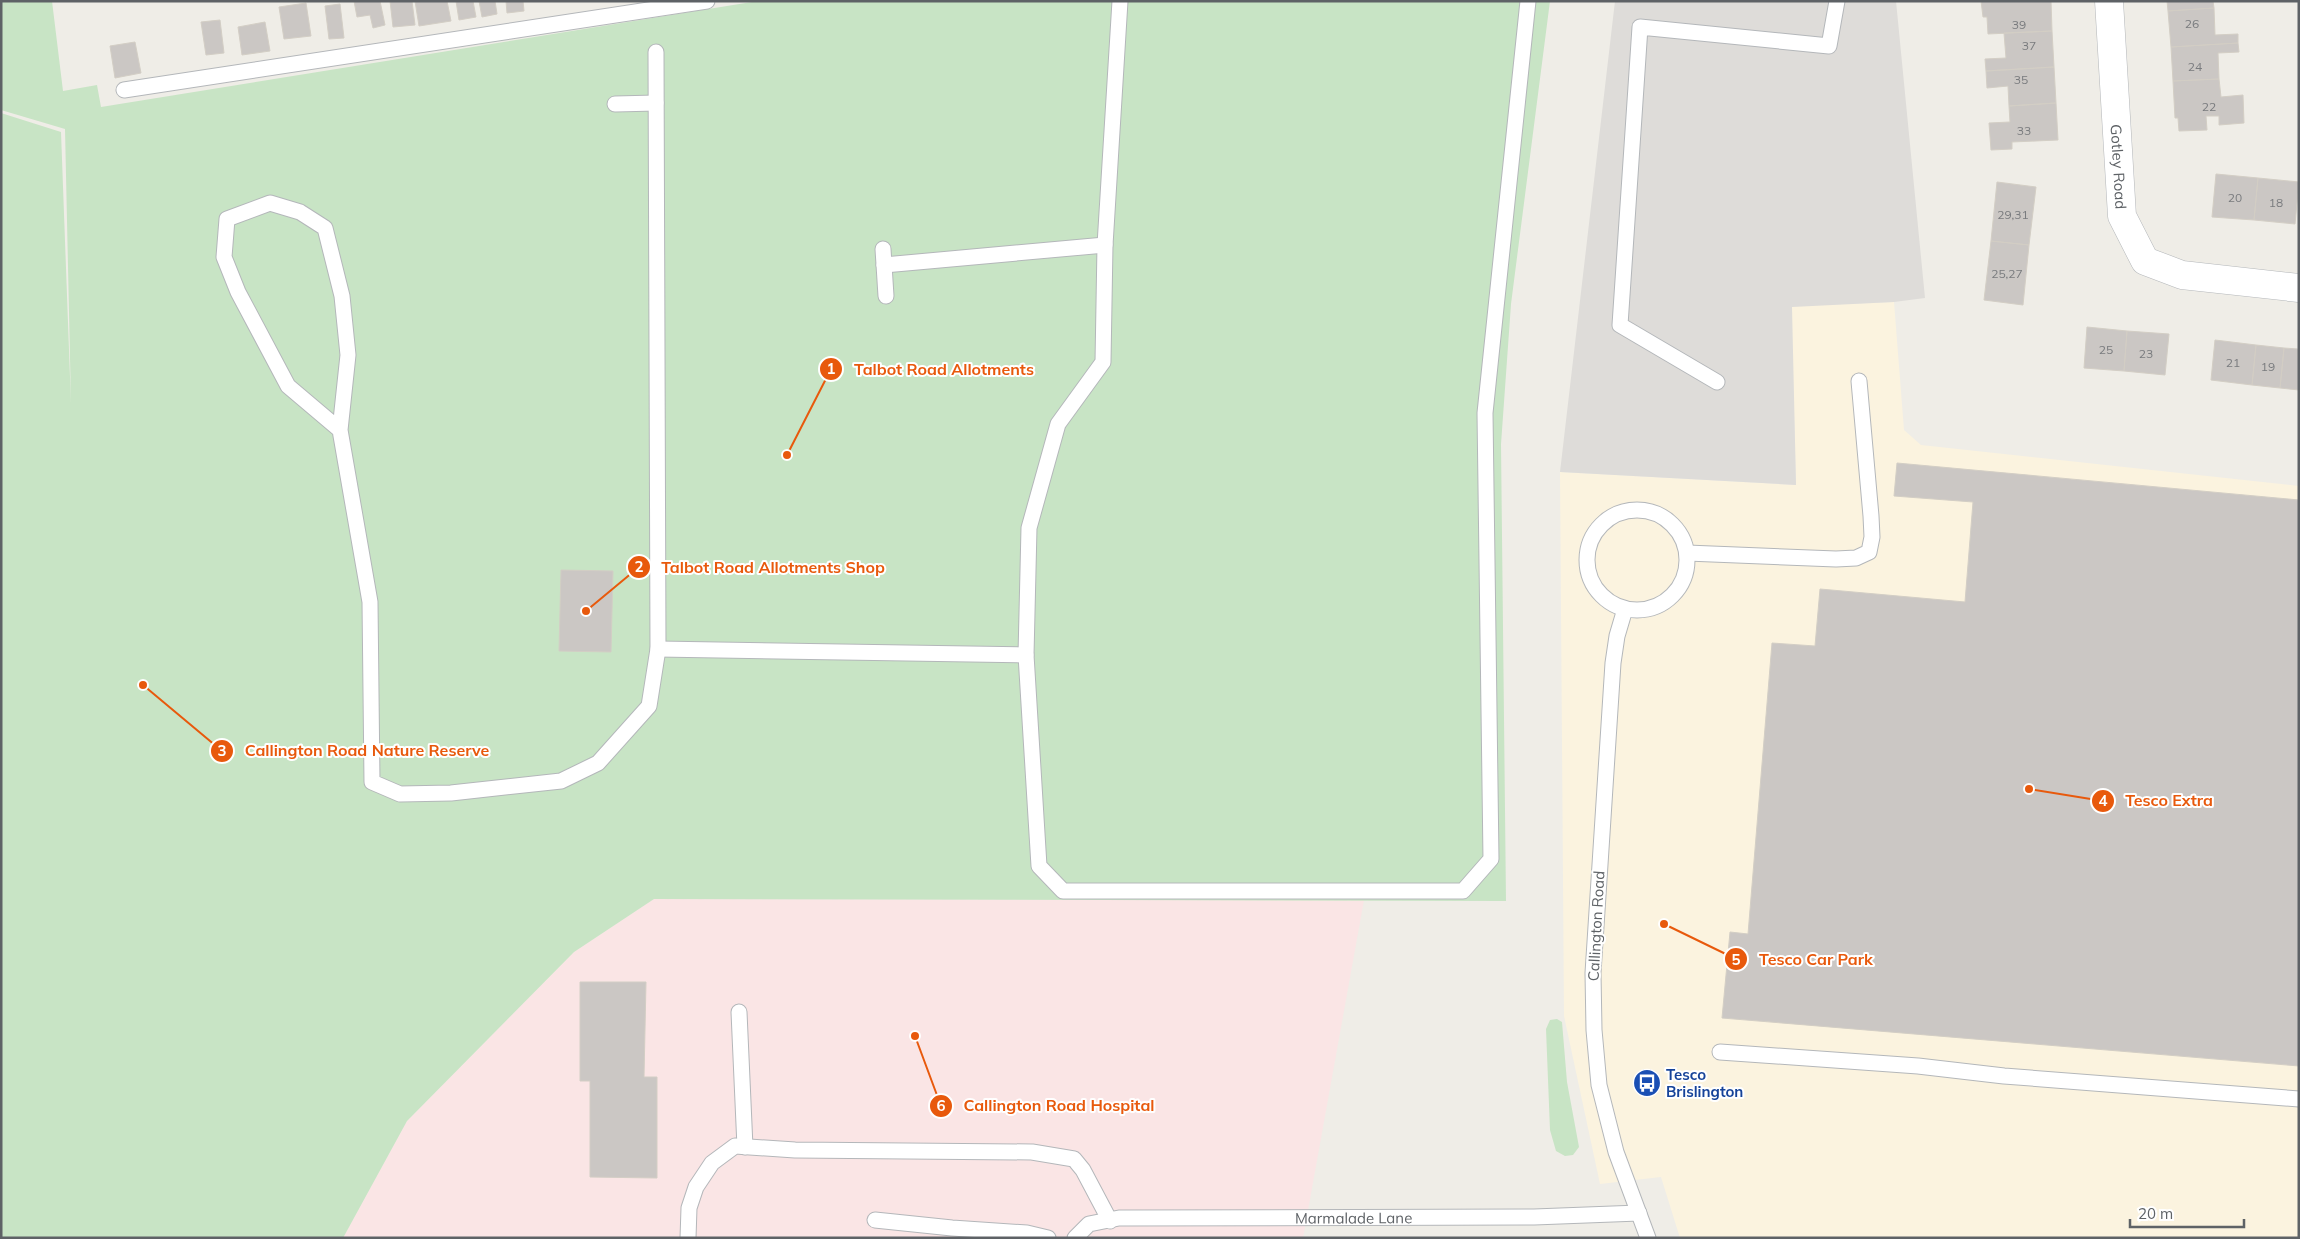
<svg xmlns="http://www.w3.org/2000/svg" width="2300" height="1239" font-family="Mulish,sans-serif">
<rect width="100%" height="100%" fill="#efede7"/>
<!-- commercial -->
<path fill="#fbf3df" d="M1894 302 1904 430 1921 445 2299 486V1238H1680L1661 1177 1600 1184 1564 1016 1560 472 1796 485 1791 306Z"/>
<!-- industrial -->
<path fill="#dedcd9" d="M1615 1H1896L1925 298 1894 302 1792 307 1796 485 1560 472Z"/>
<!-- medical -->
<path fill="#fae5e5" d="M654 899 1364 900 1303 1238H343L407 1121 574 952Z"/>
<!-- green -->
<path fill="#c8e4c5" d="M1 1H52L63 91 97 85 101 107 758 1H1550L1511 304 1501 444 1506 901 654 899 574 952 407 1121 343 1238H1V113L61 132 71 404 65 129 1 110Z
M1557 1019 1562 1022 1567 1082 1579 1147 1573 1155 1565 1156 1556 1151 1550 1130 1546 1029 1550 1020Z"/>
<!-- building -->
<path fill="#cbc7c4" stroke="#d3cec5" d="M354 1H380L385 25 373 28 370 15 357 17Z
M390 1H412L415 25 393 27Z
M415 1H447L451 21 419 26Z
M456 1H473L476 17 459 20Z
M479 1H495L497 14 482 17Z
M506 1H523L524 11 507 13Z
M1981 1H2051L2052 31 1988 34 1987 17H1983Z
M2167 1H2213L2214 8 2168 11Z
M306 3 311 36 284 39 279 7Z
M340 4 344 38 329 39 325 6Z
M2214 8 2215 35 2238 34V43L2171 47 2168 11Z
M220 20 224 53 206 55 201 22Z
M265 22 270 51 242 55 238 27Z
M2052 31 2054 67 1986 71 1985 59 2006 58 2004 33Z
M135 42 141 73 115 78 110 46Z
M2238 43 2239 52 2218 53 2219 79 2173 81 2171 47Z
M2054 67 2056 103 2009 106 2008 86 1987 88 1986 71Z
M2219 79 2221 97 2243 95 2244 123 2219 125V116H2206L2207 130 2179 131 2178 118H2175L2173 81Z
M2056 103 2058 140 2012 142V149L1991 150 1989 123 2010 122 2009 106Z
M2216 174 2258 178 2254 220 2212 217Z
M2258 178 2299 182 2295 224 2254 220Z
M1997 182 2036 187 2029 245 1991 241Z
M1991 241 2029 245 2023 305 1984 300Z
M2087 327 2127 331 2124 371 2084 368Z
M2127 331 2169 334 2165 375 2124 371Z
M2215 340 2256 345 2252 385 2211 380Z
M2256 345 2284 348 2280 388 2252 385Z
M2284 348 2298 349 2299 390 2280 388Z
M1897 463 2299 500V1066L1722 1018 1730 932 1748 934 1772 643 1815 646 1820 589 1965 602 1973 502 1894 496Z
M561 570 613 571 611 652 559 651Z
M580 982H646L644 1077H657V1178L590 1177V1081H580Z"/>
<g fill="none" stroke-linecap="round" stroke-linejoin="round">
<!-- lane casing -->
<g stroke="#b4b7ba" stroke-width="17">
<g id="lane">
<path d="M1120 1 1105 245 1103 362 1058 424 1029 528 1026 655 1039 866 1063 891H1463L1491 859 1485 413 1528 1"/>
<path d="M124 90 707 1"/>
<path d="M615 104 656 103"/>
<path d="M883 249 886 296"/>
<path d="M884 265 1105 245"/>
<path d="M1717 382 1620 325 1640 27 1829 46 1837 1"/>
<path d="M340 430 288 386 238 292 224 257 227 219 270 203 300 212 325 228 342 296 348 355 340 430 370 602 372 782 400 794 451 793 561 781 598 763 649 706 658 649 656 52"/>
<circle cx="1637" cy="560" r="50"/>
<path d="M1687 553 1836 559 1856 558 1869 552 1872 537 1871 516 1859 381"/>
<path d="M1625 609 1617 636 1613 663 1593 973 1594 1030 1599 1085 1616 1152 1648 1238"/>
<path d="M658 649 1026 655"/>
<path d="M739 1012 745 1147"/>
<path d="M1720 1052 1918 1066 2004 1076 2299 1099"/>
<path d="M875 1220 952 1228 1027 1233 1048 1238"/>
<path d="M688 1238 689 1208 696 1187 712 1163 735 1146 795 1150 1032 1152 1074 1159 1083 1170 1110 1221"/>
<path id="s1" d="M1075 1238 1089 1224 1119 1218 1534 1217 1639 1213"/>
</g>
</g>
<!-- street casing -->
<g stroke="#b4b7ba" stroke-width="29">
<g id="street">
<path id="s2" d="M2109 1 2122 216 2145 261 2182 275 2299 288"/>
</g>
</g>
<!-- lane -->
<use href="#lane" stroke="#fff" stroke-width="15"/>
<!-- street -->
<use href="#street" stroke="#fff" stroke-width="28"/>
</g>
<!-- icons -->
<defs>
<g id="bus-disc" transform="scale(1.4375)"><circle r="9.5" fill="#1a4fb4" stroke="#fff"/><path d="M-5-6H5V4H4V6H2V4H-2V6H-4V4H-5ZM-3.5-4V0h7V-4ZM-3.5 1.2v1.5H-2V1.2ZM2 1.2v1.5H3.5V1.2Z" fill="#fff"/></g>
</defs>
<g fill-rule="evenodd">
<use href="#bus-disc" x="1647" y="1083"/>
</g>
<g text-anchor="middle" dominant-baseline="central" stroke-width="4" stroke-linejoin="round" paint-order="stroke">
<!-- number labels -->
<g font-size="12" fill="#797b7e">
<text x="2192" y="23">26</text>
<text x="2019" y="24">39</text>
<text x="2029" y="45">37</text>
<text x="2195" y="66">24</text>
<text x="2021" y="79">35</text>
<text x="2209" y="106">22</text>
<text x="2024" y="130">33</text>
<text x="2235" y="197">20</text>
<text x="2276" y="202">18</text>
<text x="2013" y="214">29,31</text>
<text x="2007" y="273">25,27</text>
<text x="2106" y="349">25</text>
<text x="2146" y="353">23</text>
<text x="2233" y="362">21</text>
<text x="2268" y="366">19</text>
</g>
<!-- street labels -->
<g font-size="15" fill="#5e6266" stroke="#fff">
<text stroke="none"><textPath href="#s2" startOffset="166">Gotley Road</textPath></text>
<text transform="translate(1596 926) rotate(-87)">Callington Road</text>
<text stroke="none"><textPath href="#s1" startOffset="285">Marmalade Lane</textPath></text>
</g>
<!-- transit labels -->
<g font-size="15" font-weight="bold" fill="#164399" stroke="#fff" text-anchor="start">
<text x="1666" y="1074">Tesco<tspan x="1666" dy="17">Brislington</tspan></text>
</g>
</g>
<!-- callouts -->
<path fill="none" stroke="#e8590c" stroke-width="2" d="M787 455L831 369M586 611L639 567M143 685L222 751M2029 789L2103 801M1664 924L1736 959M915 1036L941 1106"/>
<g fill="#e8590c" stroke="#fff" stroke-width="2">
<circle cx="787" cy="455" r="5"/>
<circle cx="586" cy="611" r="5"/>
<circle cx="143" cy="685" r="5"/>
<circle cx="2029" cy="789" r="5"/>
<circle cx="1664" cy="924" r="5"/>
<circle cx="915" cy="1036" r="5"/>
<circle cx="831" cy="369" r="12"/>
<circle cx="639" cy="567" r="12"/>
<circle cx="222" cy="751" r="12"/>
<circle cx="2103" cy="801" r="12"/>
<circle cx="1736" cy="959" r="12"/>
<circle cx="941" cy="1106" r="12"/>
</g>
<g font-size="15" text-anchor="middle" font-weight="bold" fill="#fff">
<text x="831" y="374">1</text>
<text x="639" y="572">2</text>
<text x="222" y="756">3</text>
<text x="2103" y="806">4</text>
<text x="1736" y="965">5</text>
<text x="941" y="1111">6</text>
</g>
<g font-size="16" text-anchor="middle" font-weight="bold" fill="#e8590c" stroke="#fff" stroke-width="4" stroke-linejoin="round" paint-order="stroke">
<text x="944" y="375">Talbot Road Allotments</text>
<text x="773" y="573">Talbot Road Allotments Shop</text>
<text x="367" y="756">Callington Road Nature Reserve</text>
<text x="2169" y="806">Tesco Extra</text>
<text x="1816" y="965">Tesco Car Park</text>
<text x="1059" y="1111">Callington Road Hospital</text>
</g>
<!-- border -->
<rect width="2300" height="1239" fill="none" stroke="#5e6266" stroke-width="5"/>
<!-- scale -->
<path d="M2130 1219v8h114v-8" fill="none" stroke="#5e6266" stroke-width="2.5"/>
<text x="2138" y="1219" font-size="15" fill="#5e6266" stroke="#ffffff" stroke-width="4" paint-order="stroke">20 m</text>
</svg>
